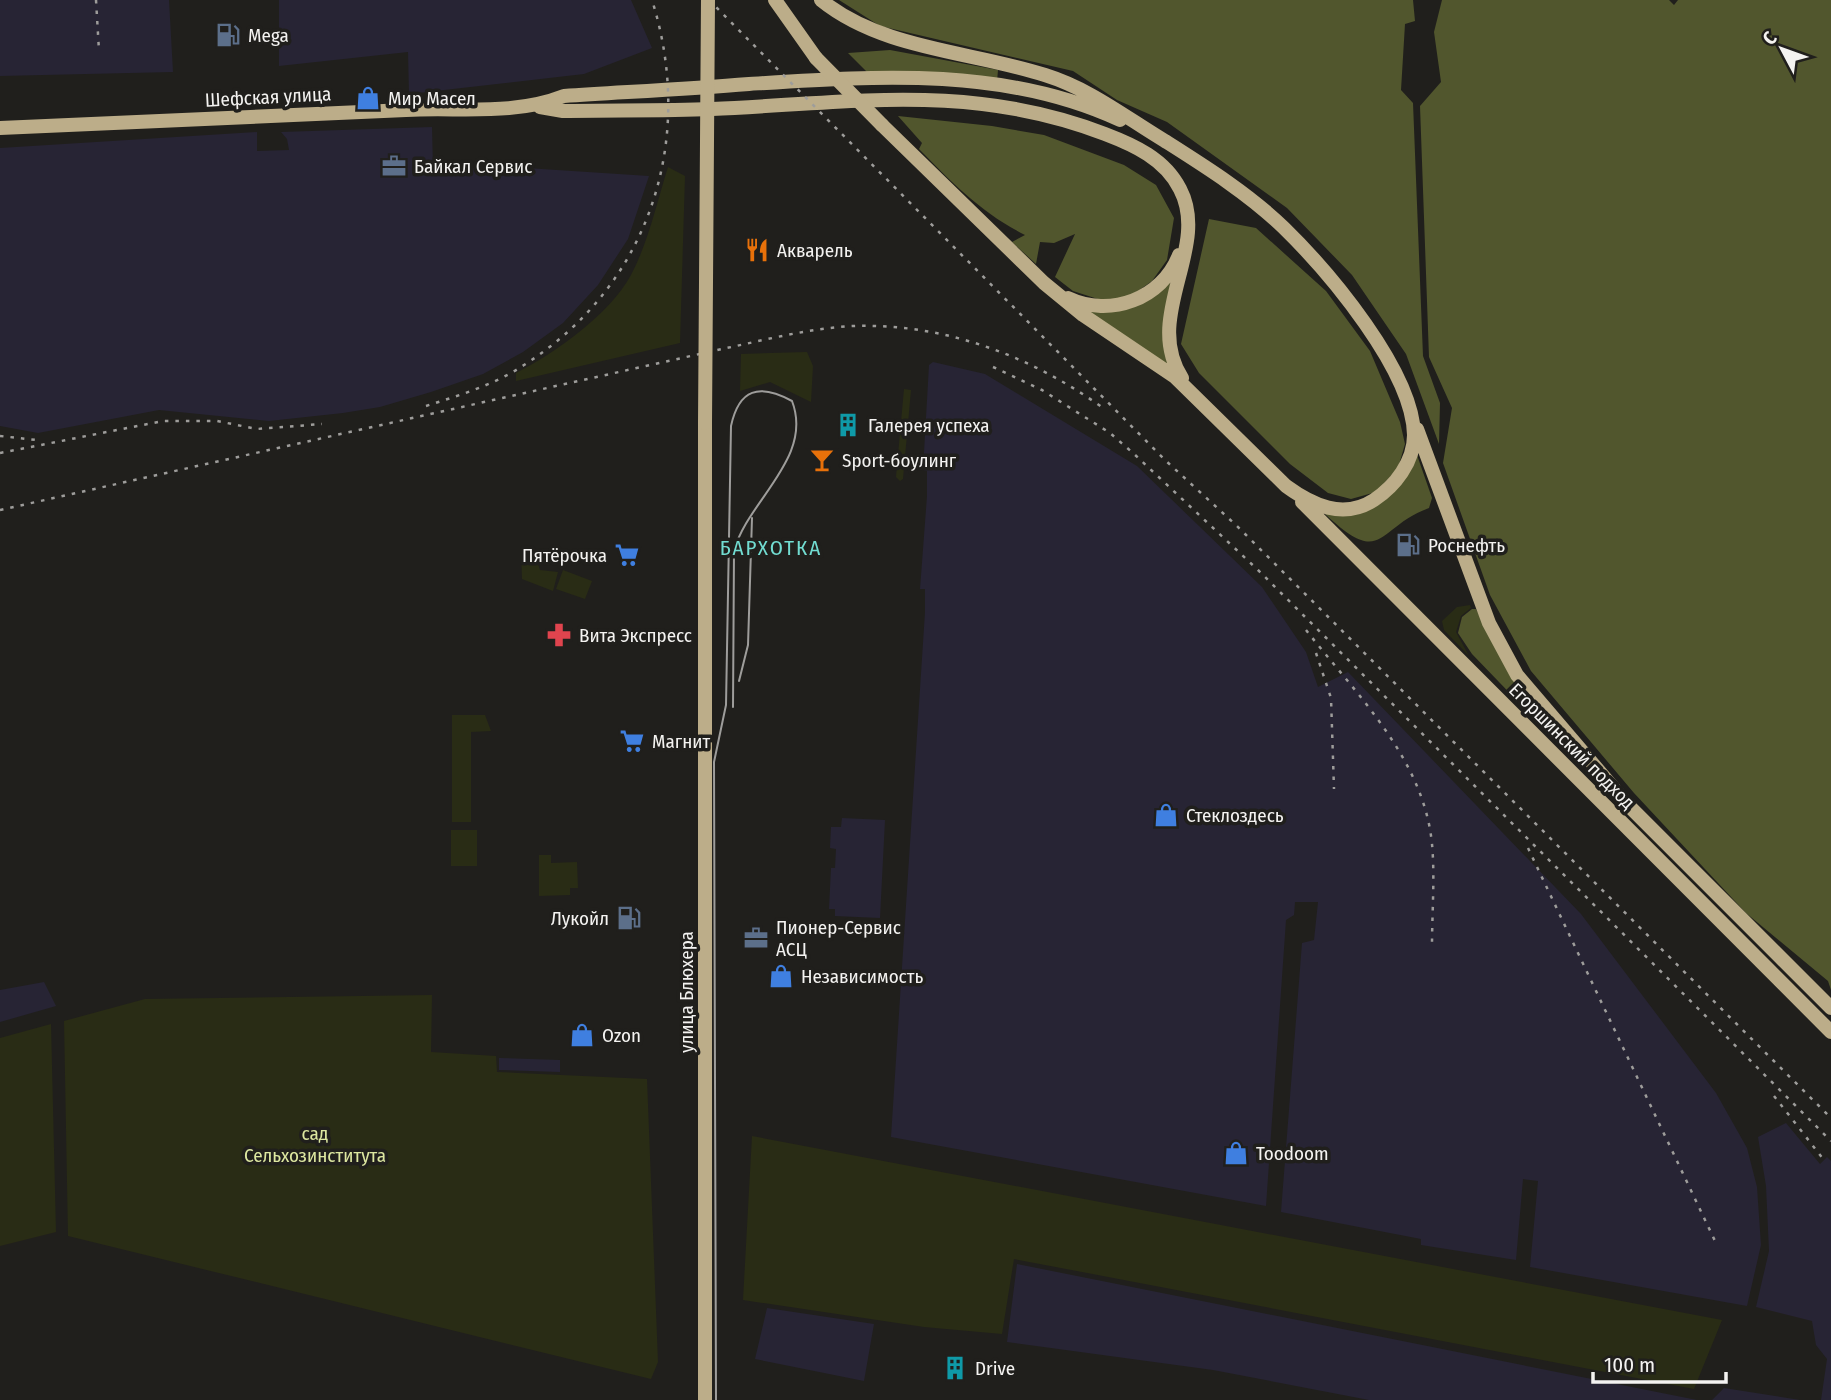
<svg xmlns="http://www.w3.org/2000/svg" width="1831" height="1400" font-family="'Fira Sans Condensed',sans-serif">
<rect width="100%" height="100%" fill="#201f1c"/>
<!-- industrial -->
<path fill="#272434" d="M0 0H169L173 72 0 76Z
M279 0H631L652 48 584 74 409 94 408 52 279 66Z
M432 127 433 169 511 167 649 176 628 239 598 285 563 323 523 352 483 374 431 392 380 407 343 413 269 421 159 410 38 433 0 426V148L257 132V151L289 150 287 139 281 132Z
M933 362 985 374 1137 466 1262 587 1306 652 1318 687 1348 672 1581 914 1716 1093 1747 1148 1757 1187 1761 1245 1747 1306 1530 1267 1538 1181 1523 1179 1516 1260 1421 1245V1239L1281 1212 1302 943 1314 940 1318 902H1295L1294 915 1286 920 1266 1206 891 1137 925 612V589H920L927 496V471L923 470 929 365Z
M842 818 885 820 880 918 835 916V909H829L831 868H835L836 849 830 848 831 827H841Z
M44 982 56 1006 0 1022V990Z
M499 1058 560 1060V1072L499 1070Z
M1786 1123 1820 1164 1827 1157 1831 1161V1400H1821L1827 1359 1816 1345 1812 1321 1756 1307 1769 1251 1766 1186 1758 1137Z
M1017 1264 1697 1400H1369L1213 1370 1007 1342Z
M767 1308 874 1324 864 1381 755 1359Z
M1724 1388 1800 1400H1712Z"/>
<!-- green -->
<path fill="#292c15" d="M668 167 685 176 680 343 516 381V373C555 353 609 315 631 275 648 243 657 202 668 167Z
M807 352 813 366 811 402 770 382 740 391 741 354Z
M904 389 911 390 903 479 900 481 896 477Z
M532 547 540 570 558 572 553 591 522 579 521 550Z
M563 570 592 581 585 599 556 589Z
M1470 605 1471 608 1461 616 1456 632 1469 656 1444 630 1442 621 1457 607Z
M452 715H485L491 731 471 732V822H452Z
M451 830H477V866H451Z
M539 855H551V863L577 862 578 888H570V895L539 896Z
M432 995 431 1052 496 1056 497 1072 647 1079 658 1362 651 1379 68 1236 64 1021 145 999Z
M51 1024 56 1232 0 1246V1038Z
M752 1136 1722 1320 1694 1389 1014 1259 1002 1334 924 1327 743 1300Z"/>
<!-- forest -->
<path fill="#51562d" d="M839 0H1413L1415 21 1405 24 1401 90 1413 103 1423 356 1440 403 1439 444 1406 354 1352 275 1287 208 1167 122 1117 100 1073 71 880 26Z
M1442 0H1669L1674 5 1678 0H1831V990L1828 981 1746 913 1634 793 1531 671 1490 595 1443 463 1452 408 1429 357 1420 106 1441 82 1434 32Z
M890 50 998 70 997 82 869 74 848 53Z
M898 116 992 126 1044 135 1124 165 1156 185 1174 218 1167 260 1152 281 1128 298 1104 301 1073 291 1055 277 1075 234 1054 243 1040 242 1036 264 1012 242 1025 235C983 214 951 182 919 149L922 143Z
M1209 219 1256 228 1326 291 1370 351 1400 422 1405 444 1398 468 1376 492 1351 499 1328 493 1290 464 1199 373 1181 344Z
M1171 270 1168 329 1182 379 1058 292 1120 305Z
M1417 455 1432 498 1429 508C1375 528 1384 569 1325 514L1356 513Z
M1472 609H1476L1494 644 1534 703 1535 711H1527L1472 654 1458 633 1462 617Z"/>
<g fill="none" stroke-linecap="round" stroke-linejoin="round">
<!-- primary -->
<path stroke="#bcad89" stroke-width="14" d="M775 0 816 58
M821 0C883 50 971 51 1045 75 1090 89 1125 117 1165 141 1206 167 1249 194 1284 228 1329 272 1413 371 1414 435 1414 462 1395 486 1374 500 1343 520 1312 505 1286 486L1175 377 1083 315 1044 283 882 125
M540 107 563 111C613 110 662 111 712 109 851 103 970 82 1105 134 1134 145 1165 159 1180 189 1211 248 1142 316 1182 378
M0 128C135 122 270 116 406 110 459 107 513 116 564 96 625 92 687 89 749 84 874 76 1004 66 1120 120
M1068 298C1110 318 1162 299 1179 255
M1417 429 1489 623 1517 675 1628 805 1831 1008
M1302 502 1831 1032
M705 1400V423"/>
<!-- tram -->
<path stroke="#9e9d9b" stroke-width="2" d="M739 681 748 645 752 518
M716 1400 714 762 726 705 731 426C739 389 759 383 792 401 814 458 747 501 734 551L733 707"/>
<!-- rail -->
<path stroke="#9e9d9b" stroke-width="2.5" stroke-dasharray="3.5 7" stroke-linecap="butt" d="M96 0 99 51
M709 0 1165 460 1237 526 1831 1118
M993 367 1042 390 1110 433 1133 453 1258 570 1831 1141
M426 406C460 395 494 385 524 365 650 285 696 140 652 0
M0 436 37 440
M0 453 163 421H217L257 429 322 424
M0 510 722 349C765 340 810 328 854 326 944 323 1031 356 1103 408
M1306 630C1356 694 1424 759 1432 844 1435 877 1432 913 1432 946
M1316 653 1331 698 1334 789
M1528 848 1716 1243
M1774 1096 1824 1160"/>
<!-- primary-bridge -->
<path stroke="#bcad89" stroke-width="14" d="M816 58 882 125
M705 423 708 0"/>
</g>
<!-- icons -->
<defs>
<g id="fuel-bare" transform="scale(1.89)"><path d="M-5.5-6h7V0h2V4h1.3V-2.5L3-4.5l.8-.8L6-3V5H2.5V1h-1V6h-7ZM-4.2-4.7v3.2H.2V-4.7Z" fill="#5c6f8a" stroke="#201f1c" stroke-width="2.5" paint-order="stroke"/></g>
<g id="shop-bare" transform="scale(1.89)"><path d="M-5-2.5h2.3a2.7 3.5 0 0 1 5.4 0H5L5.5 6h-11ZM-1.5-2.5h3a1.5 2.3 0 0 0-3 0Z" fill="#3f7fe0" stroke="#201f1c" stroke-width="2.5" paint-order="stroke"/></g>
<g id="office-bare" transform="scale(1.89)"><path d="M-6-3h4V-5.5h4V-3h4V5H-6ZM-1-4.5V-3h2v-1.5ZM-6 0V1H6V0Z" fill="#5c6f8a" stroke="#201f1c" stroke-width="2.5" paint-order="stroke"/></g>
<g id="restaurant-bare" transform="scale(1.89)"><path d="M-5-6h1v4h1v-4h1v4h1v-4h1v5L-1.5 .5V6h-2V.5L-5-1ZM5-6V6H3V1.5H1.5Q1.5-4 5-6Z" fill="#e8710a" stroke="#201f1c" stroke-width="2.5" paint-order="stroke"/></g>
<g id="building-bare" transform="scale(1.89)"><path d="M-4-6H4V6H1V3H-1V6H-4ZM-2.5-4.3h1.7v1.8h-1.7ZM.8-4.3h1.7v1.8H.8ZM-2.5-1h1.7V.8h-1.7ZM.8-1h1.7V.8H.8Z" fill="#0f9aa8" stroke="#201f1c" stroke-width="2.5" paint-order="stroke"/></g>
<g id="bar-bare" transform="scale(1.89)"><path d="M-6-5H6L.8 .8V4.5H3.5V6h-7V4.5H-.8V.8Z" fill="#e8710a" stroke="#201f1c" stroke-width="2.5" paint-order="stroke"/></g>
<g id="supermarket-bare" transform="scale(1.89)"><path d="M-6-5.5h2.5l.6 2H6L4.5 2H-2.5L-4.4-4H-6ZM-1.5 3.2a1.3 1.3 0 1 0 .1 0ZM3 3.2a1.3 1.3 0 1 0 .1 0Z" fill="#3f7fe0" stroke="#201f1c" stroke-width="2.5" paint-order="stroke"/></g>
<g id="pharmacy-bare" transform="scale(1.89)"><path d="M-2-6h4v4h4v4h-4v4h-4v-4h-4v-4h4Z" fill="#e0444e" stroke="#201f1c" stroke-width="2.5" paint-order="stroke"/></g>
</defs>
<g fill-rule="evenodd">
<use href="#fuel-bare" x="228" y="35"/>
<use href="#shop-bare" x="368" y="98"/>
<use href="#office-bare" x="394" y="166"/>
<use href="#restaurant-bare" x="757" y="250"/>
<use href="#building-bare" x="848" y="425"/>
<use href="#bar-bare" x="822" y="460"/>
<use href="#fuel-bare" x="1408" y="545"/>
<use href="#supermarket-bare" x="627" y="555"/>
<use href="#pharmacy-bare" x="559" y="635"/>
<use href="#supermarket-bare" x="632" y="741"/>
<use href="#shop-bare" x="1166" y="815"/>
<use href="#fuel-bare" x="629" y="918"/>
<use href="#office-bare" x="756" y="938"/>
<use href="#shop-bare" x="781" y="976"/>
<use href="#shop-bare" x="582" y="1035"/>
<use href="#shop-bare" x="1236" y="1153"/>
<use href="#building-bare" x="955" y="1368"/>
</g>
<g text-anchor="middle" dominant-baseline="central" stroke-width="7" stroke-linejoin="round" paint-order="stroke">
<!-- poi labels -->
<g font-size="19" fill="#f4f3f1" stroke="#201f1c" text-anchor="start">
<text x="248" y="35">Mega</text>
<text x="388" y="98">Мир Масел</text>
<text x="414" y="166">Байкал Сервис</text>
<text x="777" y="250">Акварель</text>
<text x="868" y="425">Галерея успеха</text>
<text x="842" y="460">Sport-боулинг</text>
<text x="1428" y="545">Роснефть</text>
<text x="607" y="555" text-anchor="end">Пятёрочка</text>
<text x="579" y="635">Вита Экспресс</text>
<text x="652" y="741">Магнит</text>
<text x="1186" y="815">Стеклоздесь</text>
<text x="609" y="918" text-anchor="end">Лукойл</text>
<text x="776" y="927">Пионер-Сервис<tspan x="776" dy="22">АСЦ</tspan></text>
<text x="801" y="976">Независимость</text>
<text x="602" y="1035">Ozon</text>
<text x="1256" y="1153">Toodoom</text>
<text x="975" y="1368">Drive</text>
</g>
<!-- street labels -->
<g font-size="19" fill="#f4f3f1" stroke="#201f1c">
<text transform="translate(268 97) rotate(-3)">Шефская улица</text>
<text transform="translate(1572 746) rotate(45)">Егоршинский подход</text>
<text transform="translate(686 992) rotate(-90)">улица Блюхера</text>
</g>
<!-- park labels -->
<g font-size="19" fill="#dde7a0" stroke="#201f1c">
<text x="315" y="1133">сад<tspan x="315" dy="22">Сельхозинститута</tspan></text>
</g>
<!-- neighbourhood labels -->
<g font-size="21" letter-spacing="2" fill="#72dcd1" stroke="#201f1c">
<text x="771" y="548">БАРХОТКА</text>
</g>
</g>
<!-- north arrow -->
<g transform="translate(1782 49) rotate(311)" stroke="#201f1c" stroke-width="5" paint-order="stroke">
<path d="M0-5L12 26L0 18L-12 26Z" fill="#f4f3f1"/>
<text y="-10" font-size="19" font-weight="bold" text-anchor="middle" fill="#f4f3f1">С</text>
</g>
<!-- scale -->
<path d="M1593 1372v10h133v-10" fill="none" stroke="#f4f3f1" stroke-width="3.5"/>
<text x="1604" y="1372" font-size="21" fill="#f4f3f1" stroke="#201f1c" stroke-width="5" paint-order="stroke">100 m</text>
</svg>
